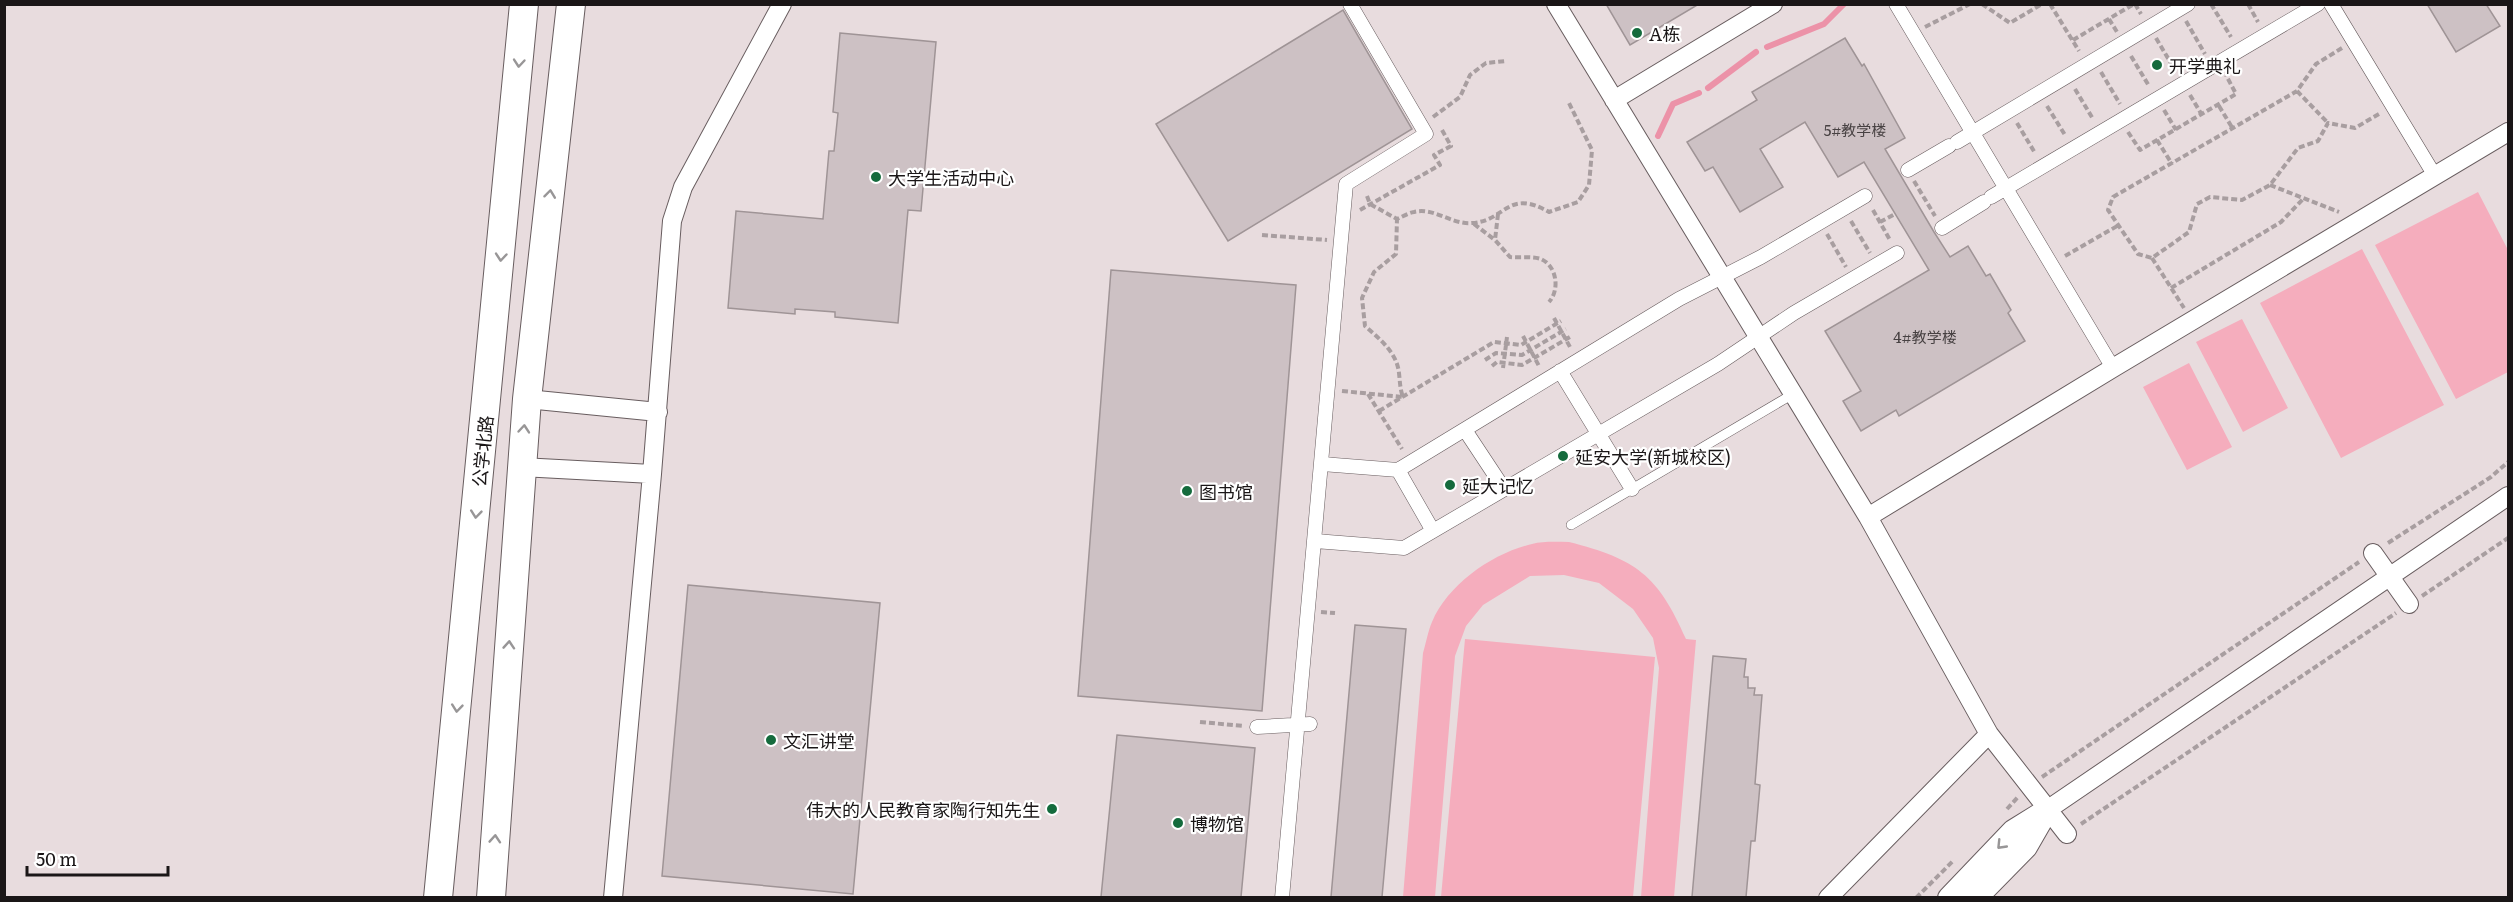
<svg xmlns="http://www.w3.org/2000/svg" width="2513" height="902" font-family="Literata,'Noto Sans SC',serif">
<rect width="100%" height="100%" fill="#e8dcde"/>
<!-- green -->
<path fill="#f5adbd" d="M2478 192 2508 250V372L2456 399 2375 245Z
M2362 249 2444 405 2341 458 2260 303Z
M2242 319 2288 408 2243 432 2196 342Z
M2189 363 2232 447 2187 470 2143 387Z
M1569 542C1636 559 1658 575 1686 639L1696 640 1674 897H1641L1659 668 1653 638 1633 609 1599 583 1564 575 1530 576 1483 605 1466 626 1455 656 1435 897H1403L1423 653C1426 643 1428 631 1432 622 1448 584 1493 553 1532 544 1543 541 1557 542 1569 542Z
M1465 639 1655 657 1633 897H1441Z"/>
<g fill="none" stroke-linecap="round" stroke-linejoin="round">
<!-- stream -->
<path stroke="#ec92a8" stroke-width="6" d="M1767 47 1824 24 1844 4
M1708 88 1756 52
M1658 136 1673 104 1699 93"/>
</g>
<!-- building -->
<path fill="#cdc1c4" stroke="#9f9496" stroke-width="1.5" d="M1606 4H1699L1630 45Z
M2427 4H2486L2500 26 2456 52Z
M1343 10 1412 129 1228 241 1156 124Z
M840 33 936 42 921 211 908 210 898 323 835 317V312L795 309V314L728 308 736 211 823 219 829 151H834L838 113 833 112Z
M1845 38 1862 66 1864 64 1905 138 1885 149 1934 232 1950 257 1968 246 1986 276 1990 274 2011 310 2008 313 2025 341 1899 416 1896 410 1861 431 1843 401 1861 391 1825 331 1929 270 1864 162 1838 177 1805 122 1760 149 1783 187 1740 212 1713 167 1705 171 1687 142 1757 100 1752 92Z
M1111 270 1296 285 1262 711 1078 696Z
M688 585 880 603 853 894 662 876Z
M1355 625 1406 629 1382 897H1331Z
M1713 656 1746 659 1744 677H1748V688H1755L1754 695H1762L1755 784 1760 785 1755 841H1751L1746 897H1692Z
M1117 735 1255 748 1241 897H1101Z"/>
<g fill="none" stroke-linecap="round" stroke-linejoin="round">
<!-- service casing -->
<g stroke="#685d5f" stroke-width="10">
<path id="service" d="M1571 525 1793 394"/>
</g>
<!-- pedestrian casing -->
<g stroke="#685d5f" stroke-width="15">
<path id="pedestrian" d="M1896 4 2113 368
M2331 4 2435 176
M1957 142 2188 4
M1908 170 1949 146
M1991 197 2318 4
M1942 228 1984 202
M1560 371 1632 489
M1465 430 1504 489
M1322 464 1398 470 1679 299 1761 257 1865 196
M1398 470 1433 531
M1315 541 1404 548 1718 364 1794 313 1897 253
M1257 727 1310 724
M1282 898 1346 184 1426 134 1350 4"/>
</g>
<!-- minor casing -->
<g stroke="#685d5f" stroke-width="20">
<path id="minor" d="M1556 4 1868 517 1989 734 2067 834
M1614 100 1773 4
M527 399 658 412
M521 467 652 474
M1868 517 2113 368 2508 132
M2373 553 2409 604
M2047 810 2508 496
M613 898 652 474 672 221 683 187 782 4
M1828 898 1989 734"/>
</g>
<!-- tertiary casing -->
<g stroke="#685d5f" stroke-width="24">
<path id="tertiary" d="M1949 898 2013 831 2047 810
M1976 898 2026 847 2045 814"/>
</g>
<!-- primary casing -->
<g stroke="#685d5f" stroke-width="30">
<path id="primary" d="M438 898 524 4
M491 898 527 399 571 4"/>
</g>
<!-- path -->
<path stroke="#a89ea0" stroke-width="4" stroke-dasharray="6 3" stroke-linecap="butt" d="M1982 4 2010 23 2042 4
M2050 4 2079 51
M2135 4 2141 14
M2211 4 2231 37
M2248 4 2258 22
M2109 19 2117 32
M2186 21 2205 54
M1925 27 1970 4
M2156 38 2175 70
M2073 40 2134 4
M2342 48 2316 64 2297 91 2113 197 2108 210 2138 254 2152 258 2189 232 2197 204 2210 197 2242 200 2270 185 2298 148 2318 141 2328 123 2355 128 2379 114
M2131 56 2149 86
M2101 72 2120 104
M2075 89 2093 119
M2297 91 2328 123
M2190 95 2202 115
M2047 106 2065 135
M2219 106 2233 129
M2164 110 2176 130
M1433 117 1460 97 1470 75 1486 63 1506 61
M2017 123 2035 153
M2128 132 2140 150 2236 94 2226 75
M2157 140 2172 164
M1914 181 1935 216
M2270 185 2339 212
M1367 196 1370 204 1397 219C1402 217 1408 213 1414 212 1434 207 1452 225 1472 223 1506 221 1507 188 1549 212L1578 202 1589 185 1592 150 1569 103
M1360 210 1440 165 1434 155 1451 146 1442 130
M1873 210 1890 240
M1498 214 1495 240 1510 257C1519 258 1532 256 1541 259 1557 266 1560 290 1549 302
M1851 221 1870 253
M1880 222 1895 214
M1474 224 1495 240
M1827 234 1846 267
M1262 235 1327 240
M2065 256 2119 225
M2152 258 2184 308
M2171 288 2281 222 2304 198
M1554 318 1570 347
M1523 336 1539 366
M1485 360 1496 353 1522 355 1566 329
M1492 366 1497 362 1522 365 1570 337
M1503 368 1507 337
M1342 391 1403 397C1400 389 1400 382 1399 373 1397 353 1380 339 1365 326L1362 298 1374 272 1396 254 1397 219
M1368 394 1402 449
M1379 411 1494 342 1521 345 1561 321
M2388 543 2491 477 2508 462
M2422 596 2508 538
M1321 612 1335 613
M1200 722 1244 726
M2042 777 2359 562
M2007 809 2018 797
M2081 824 2396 613
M1916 898 1954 860"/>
<!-- service -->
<use href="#service" stroke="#fff" stroke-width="9"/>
<!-- pedestrian -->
<use href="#pedestrian" stroke="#fff" stroke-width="14"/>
<!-- minor -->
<use href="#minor" stroke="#fff" stroke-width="18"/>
<!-- tertiary -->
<use href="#tertiary" stroke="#fff" stroke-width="22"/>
<!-- primary -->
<use href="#primary" stroke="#fff" stroke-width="28"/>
</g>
<!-- one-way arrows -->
<defs><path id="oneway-chevron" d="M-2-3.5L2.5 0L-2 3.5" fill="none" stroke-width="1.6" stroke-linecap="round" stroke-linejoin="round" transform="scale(1.5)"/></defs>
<g stroke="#989697">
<use href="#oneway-chevron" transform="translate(519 63) rotate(95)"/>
<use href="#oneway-chevron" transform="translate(550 194) rotate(-83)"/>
<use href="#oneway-chevron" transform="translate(501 257) rotate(95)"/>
<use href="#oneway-chevron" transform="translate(524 429) rotate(-85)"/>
<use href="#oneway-chevron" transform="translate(476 514) rotate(96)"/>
<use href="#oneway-chevron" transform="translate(509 645) rotate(-86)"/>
<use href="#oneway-chevron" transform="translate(457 708) rotate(96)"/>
<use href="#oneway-chevron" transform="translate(495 839) rotate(-86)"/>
<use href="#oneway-chevron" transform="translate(2001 845) rotate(134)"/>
</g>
<!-- markers -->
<g fill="#156b3d" stroke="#fff" stroke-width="2">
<circle cx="1637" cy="33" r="6"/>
<circle cx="2157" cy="65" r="6"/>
<circle cx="876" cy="177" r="6"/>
<circle cx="1563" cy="456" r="6"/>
<circle cx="1450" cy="485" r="6"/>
<circle cx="1187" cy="491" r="6"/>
<circle cx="771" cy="740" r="6"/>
<circle cx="1052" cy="809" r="6"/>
<circle cx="1178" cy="823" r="6"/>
</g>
<g text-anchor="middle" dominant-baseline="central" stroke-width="4.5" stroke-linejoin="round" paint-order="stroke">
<!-- number labels -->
<g font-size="15" fill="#474142">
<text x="1855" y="129">5#教学楼</text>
<text x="1925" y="336">4#教学楼</text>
</g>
<!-- poi labels -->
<g font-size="18" fill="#1a1617" stroke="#fff" text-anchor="start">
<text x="1649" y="33">A栋</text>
<text x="2169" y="65">开学典礼</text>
<text x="888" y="177">大学生活动中心</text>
<text x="1575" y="456">延安大学(新城校区)</text>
<text x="1462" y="485">延大记忆</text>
<text x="1199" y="491">图书馆</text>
<text x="783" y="740">文汇讲堂</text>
<text x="1040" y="809" text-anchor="end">伟大的人民教育家陶行知先生</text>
<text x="1190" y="823">博物馆</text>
</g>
<!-- street labels -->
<g font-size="18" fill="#1a1617" stroke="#fff">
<text transform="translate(482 451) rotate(-84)">公学北路</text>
</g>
</g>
<!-- border -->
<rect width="2513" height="902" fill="none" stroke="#1a1617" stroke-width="12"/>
<!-- scale -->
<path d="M27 866v9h141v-9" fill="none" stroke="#1a1617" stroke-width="3"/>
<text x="36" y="866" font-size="18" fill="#1a1617" stroke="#ffffff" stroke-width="4.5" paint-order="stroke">50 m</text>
</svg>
